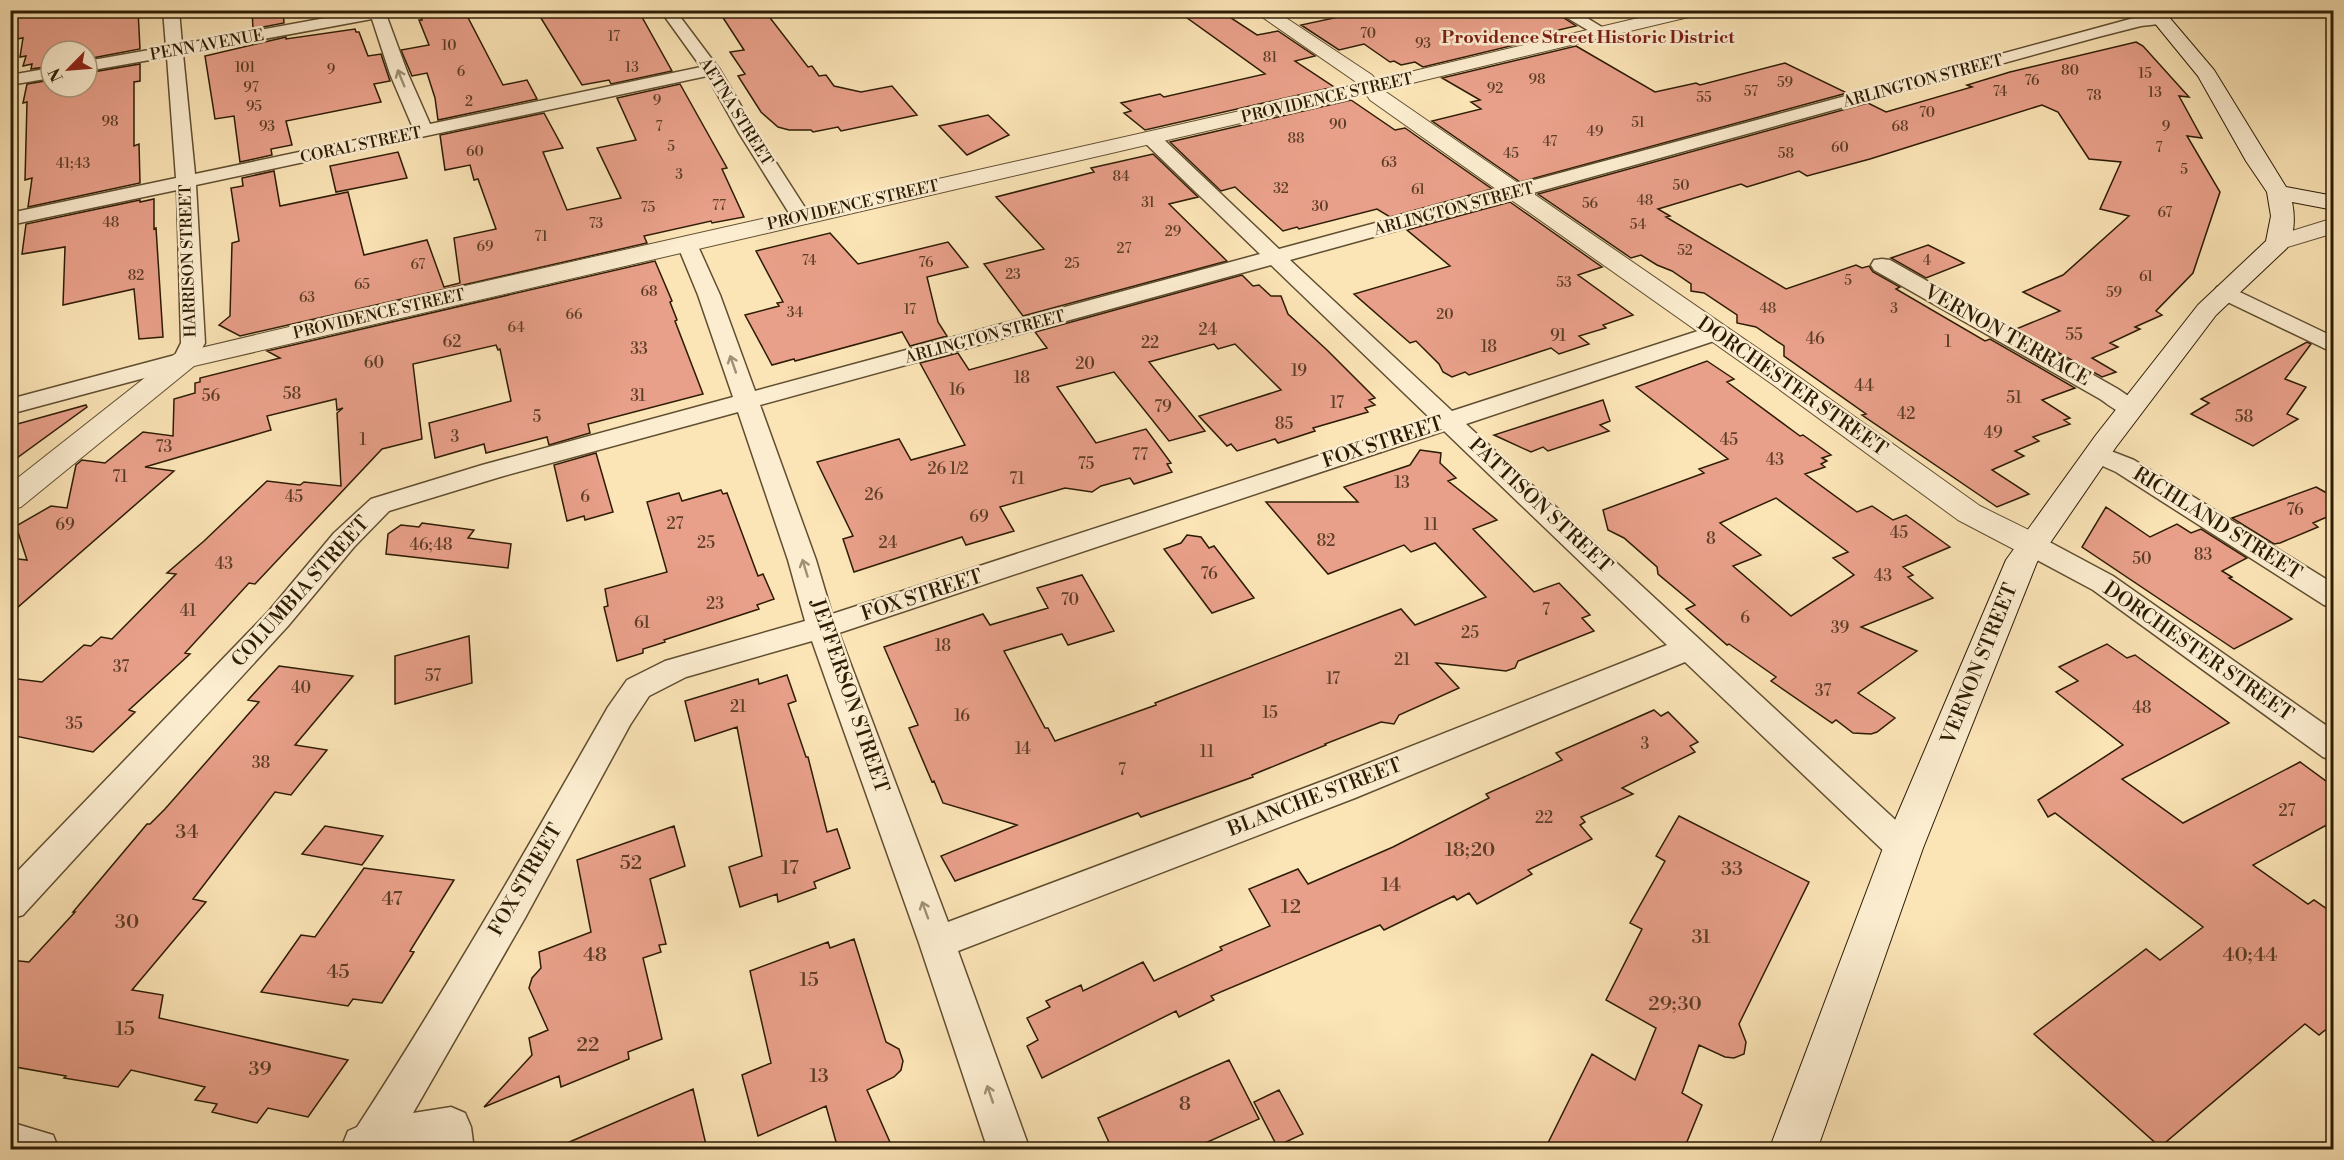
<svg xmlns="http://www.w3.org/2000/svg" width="2344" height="1160" font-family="'Libre Bodoni',serif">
<rect width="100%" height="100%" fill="#fbe4b6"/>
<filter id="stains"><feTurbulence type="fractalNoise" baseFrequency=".00333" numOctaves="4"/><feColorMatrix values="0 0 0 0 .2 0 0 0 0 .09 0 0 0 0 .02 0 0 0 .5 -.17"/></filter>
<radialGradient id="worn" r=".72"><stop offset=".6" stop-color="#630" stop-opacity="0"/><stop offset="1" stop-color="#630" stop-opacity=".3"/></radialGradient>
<!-- building -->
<path fill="#e9a08a" stroke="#2d1c04" stroke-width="1.5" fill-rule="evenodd" d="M10 10H138L140 49 87 59V51H51V66L31 69 32 64 23 66 26 56 20 57 23 38 10 40Z
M252 10H283L284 23 253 29Z
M449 10H464L503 85 527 80 537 99 438 120 435 98 427 73 412 76 401 50 429 45 419 20H422L421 16Z
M536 10H638L672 71 611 84 609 80 582 85Z
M718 10H764L808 67 812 66 819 76 826 75 834 86 861 92 892 86 917 115 841 131 838 127 813 132 811 130H789L778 127 761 112 738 76 745 74 730 52 744 50Z
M1176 10H1219L1257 35 1278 31 1315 56 1295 61 1334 87 1145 130 1124 113 1131 111 1121 103 1160 94 1164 97 1265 74Z
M1371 10H1552L1576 26 1550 32 1556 35 1423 67 1415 62 1401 65 1394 61 1390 62 1364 44 1339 50 1301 25Z
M355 29 356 32H359L368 56 381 54 390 81 374 84 381 102 286 121 292 145 271 149 272 155 240 162 234 116 215 119 205 56 286 37V39Z
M2136 42 2143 46 2189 97 2179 96 2202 138 2187 136 2220 192 2193 273 2156 311 2162 315 2135 327 2140 329 2110 343 2118 347 2092 358 2116 372 2102 377 2016 329 2060 311 2023 292 2063 275 2129 216 2100 209 2121 162 2089 159 2058 112 2042 105 1870 159 1807 176 1799 171 1747 187 1741 184 1658 209 1670 216 1666 217 1786 289 1856 265 1862 268 1869 266 1873 272 1900 287 1896 289 1985 341 1990 339 2075 388 2042 400 2070 418 2064 420 2070 424 2033 437 2039 441 2015 451 2024 456 1992 470 2029 494 1997 507 1862 415 1866 414 1784 356V346L1756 327 1737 323V315L1704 293 1691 291V284L1672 271 1657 265 1641 255 1631 258 1538 194 1868 103 1886 112 1972 87 1967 85 2010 72Z
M1576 46 1655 92 1696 83 1700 85 1785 63 1847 93 1520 182 1432 121 1481 109 1471 102 1480 100 1442 78Z
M140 64V81L134 82V146L139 144 140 183 28 207 32 178 25 180 27 102 23 103 27 84 51 80V87H87V73Z
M680 84 727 168 722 169 744 217 712 223 711 221 644 236 647 243 240 336 219 325 230 316 232 243 239 241 231 188 243 186 242 178 274 171 280 206 348 192 364 255 427 240 444 287 460 283 454 238 496 229 478 179 474 180 470 165 445 170 440 135 544 113 563 148 543 152 567 210 621 198 597 148 636 140 617 98Z
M1351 100 1395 130 1405 128 1492 189 1390 217 1377 209 1299 229 1297 227 1283 231 1235 187 1221 191 1170 142Z
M988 115 1009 135 967 155 939 126Z
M398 152 407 178 336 192 330 166Z
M1153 154 1198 197 1169 204 1227 261 1023 316 984 264 1044 249 996 197 1094 172 1091 168Z
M154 199V229L156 228 163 337 139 339 134 289 63 305 65 247 22 254 26 224 140 200V202Z
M1510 202 1602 267 1578 275 1633 315 1603 325 1606 328 1579 336 1589 344 1559 354 1551 348 1469 375 1465 372 1452 377 1443 372 1439 364 1416 341 1410 343 1354 294 1450 266 1407 230Z
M830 233 858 264 948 242 968 267 927 277 938 322 947 336 910 346 902 332 795 361 794 359 772 365 745 315 779 306 777 303 783 302 756 251Z
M1928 245 1964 263 1926 278 1891 258Z
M655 261 672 301 670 302 677 320 675 321 703 394 588 424 590 433 549 445 547 437 486 453 484 444 435 458 429 423 511 401 500 349 498 350 496 345 413 364 422 439 382 449 255 584 249 583 185 653 190 654 129 710 135 712 93 752 10 735V678L42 682 84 645 91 646 101 637 112 639 176 574 167 573 204 541 267 481 300 485 304 482 341 486 337 413 343 408 337 410 336 399 267 416 271 430 145 467 174 471 10 614V558L27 560 16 526 51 506 67 508 76 465 82 460 105 463 143 432 173 436 174 399 195 393V383L200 382V378L280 358 267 351Z
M1242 275 1253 286 1259 285 1271 296H1281L1288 314 1327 350 1375 398 1369 400 1375 405 1365 408 1368 412 1313 428 1315 431 1278 443 1275 439 1237 451 1231 444 1227 446 1199 416 1281 390 1235 344 1218 349 1214 344 1149 362 1205 431 1169 441 1114 372 1057 387 1096 443 1146 429 1171 463 1167 464 1172 472 1134 484 1130 478 1101 486 1092 492 1065 488 1000 507 1014 531 966 545 962 537 854 572 843 539 853 536 817 462 899 439 911 460 965 445 920 363 958 353 969 370 1047 348 1035 332Z
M2307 342 2311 344 2285 379 2306 387 2287 414 2298 419 2253 446 2191 414 2209 403 2201 399Z
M1707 361 1734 379 1727 382 1800 436 1803 435 1831 455 1822 458 1827 461 1821 464 1825 467 1805 474 1857 512 1872 506 1893 520 1906 515 1950 547 1903 567 1913 575 1908 577 1933 598 1861 627 1917 651 1858 693 1895 718 1877 732 1871 734 1853 733 1836 720 1832 723 1771 681 1776 677 1729 644 1727 645 1686 609 1695 605 1658 574 1657 567 1624 538 1608 530 1603 510 1704 473 1699 469 1728 459 1636 387ZM1776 498 1848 552 1833 558 1854 575 1791 616 1733 566 1761 555 1720 523Z
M1603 400 1610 421 1600 425 1609 431 1548 451 1543 447 1531 452 1494 435Z
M86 405 87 407 10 463V426Z
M1420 450 1441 453 1440 463 1456 478 1448 481 1497 520 1473 529 1534 592 1559 583 1590 615 1582 618 1594 631 1518 661 1515 668 1506 671 1436 663 1459 688 1399 715 1394 724 1381 722 1325 744 1326 745 1252 775 1253 777 1141 817 1138 813 955 881 941 856 1017 825 943 803 934 781 932 782 909 728 918 725 884 647 983 614 990 625 1048 608 1037 588 1082 575 1114 631 1068 645 1062 634 1004 651 1045 728H1048L1055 741 1156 705 1155 703 1401 609 1415 625 1486 597 1435 543 1411 552 1404 545 1328 574 1266 502H1358L1344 487 1410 465Z
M596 453 613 512 585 520 584 516 567 521 554 465Z
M2316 487 2334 497V514L2313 523 2318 527 2280 543 2274 544 2232 518Z
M721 490 723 494 727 493 758 576 763 574 774 599 757 605 759 609 664 640 665 642 643 649V653L617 661 604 607 608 606 605 589 667 572 647 502 679 493 682 501Z
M2106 507 2150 537 2177 524 2191 533 2201 529 2247 558 2222 571 2232 577 2229 578 2292 619 2234 649 2082 547Z
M422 523 474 530 468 538 511 544 508 568 386 554 388 534 401 525 419 527Z
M1187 535 1201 537 1209 548 1214 546 1254 598 1212 613 1164 549 1181 543Z
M469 636 472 683 395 704V656Z
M2107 644 2127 658 2135 655 2229 723 2122 779 2183 823 2300 762 2334 787V821L2253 865 2308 904 2314 900 2334 914V1023L2319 1035 2305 1024 2160 1147 2034 1034 2146 949 2160 960 2203 927 2055 813 2048 817 2038 800 2123 745 2056 692 2078 681 2059 667Z
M279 666 353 676 295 745 327 750 291 795 275 792 193 899 206 902 132 990 163 995 159 1018 348 1060 308 1117 268 1108 257 1123 212 1112 217 1104 195 1100 205 1087 131 1070 118 1087 64 1078 66 1076 10 1066V960L29 962 75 912H73L147 824H150L165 809 259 702 248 700Z
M787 675 796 701 788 704 806 757H808L827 832 837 829 850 868 814 882 816 888 778 902 777 894 740 907 729 867 762 856 737 727 695 741 685 701 758 679 759 684Z
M1654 710 1661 716 1668 712 1698 742 1690 746 1695 752 1622 788 1633 794 1581 817 1585 822 1580 825 1592 839 1528 870 1532 874 1477 904 1469 893 1457 900 1454 896 1384 930 1380 925 1211 996 1214 1000 1179 1017 1176 1011 1042 1078 1027 1046 1038 1040 1027 1018 1050 1007 1046 1001 1081 985 1083 991 1143 962 1154 981 1222 950 1220 947 1270 926 1249 889 1298 869 1308 884 1393 847 1489 798 1486 794 1562 760 1556 753Z
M1679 816 1809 882 1739 1024 1746 1042 1744 1054 1734 1058 1725 1057 1699 1045 1682 1093 1702 1105 1684 1149H1545L1592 1054 1635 1080 1656 1028 1606 1000 1642 929 1630 923 1665 861 1656 856Z
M325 826 383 836 362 865 302 854Z
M674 826 685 866 650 879 666 944 659 945 661 952 643 958 662 1039 628 1052 629 1059 561 1087 559 1076 484 1107 532 1055 529 1038 548 1030 529 988 532 978 541 968 539 952 591 932 577 860Z
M364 868 454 880 410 951 414 952 382 1003 353 999 348 1006 261 992 301 935 315 937Z
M854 939 886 1042 899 1049 903 1061 901 1070 894 1077 867 1090 893 1149H838L826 1106 758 1136 742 1075 771 1063 750 971 828 942 830 948Z
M1229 1060 1259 1119 1192 1149H1112L1098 1118Z
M693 1089 707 1149H553Z
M1279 1090 1303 1134 1277 1146 1254 1102Z"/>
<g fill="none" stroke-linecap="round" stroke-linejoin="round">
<!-- minor casing -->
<g stroke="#604e30" stroke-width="3">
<path id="minor" d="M163 10H179L182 44 369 10H406L405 13 387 17 408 74 430 124 701 67 660 10H675L720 70 757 133 811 217 808 221H794L739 133 707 76 196 185 205 343 193 365 10 414V399L175 355 181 343 177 190 10 225V213L176 178 167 57 87 71V61L166 47ZM372 19 390 74 413 128 195 174 183 54Z
M1554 10H1574L1610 32 1608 35H1596Z
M2162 15 2168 17 2170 20 2168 23 2141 26 2098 37 1290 260 1452 411 1707 328 1715 326 1723 328 1726 333 1723 338 1466 424 1915 838 1920 848 1915 858 1903 863 1891 858 1685 662 1355 798 958 951 1030 1150H988L919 943 812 641 686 677 649 696 630 725 525 918 413 1113 451 1107 465 1113 471 1127 474 1150H344L342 1146 348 1131 357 1127C446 990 527 849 608 707L627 680 665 661 805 621 788 560 738 412 500 477 389 511 354 547 288 626 23 915 10 919V879L268 612 334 533 371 499 482 465 733 397 698 295 677 244 680 240 687 238 694 240 697 244 720 295 755 391 1260 254 1145 143 1143 139 1145 135H1159L1279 249 2086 31 2141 16ZM1271 265 1431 419 832 614 816 560 760 405ZM1444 431 1667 645 1331 778 948 922 839 633Z
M51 68V78L10 85V75Z
M1882 259 1890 260 2118 389 2140 404 2143 409 2140 414C2123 418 2113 408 2100 399L1874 270 1871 265 1874 260Z
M2225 285 2334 337V353L2217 297 2214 292 2217 287Z
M2098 446 2134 460 2334 584V608L2324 605 2116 472 2089 460 2085 454 2089 448Z
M2032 536 2042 538 2113 576 2334 731V761L2323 757 2093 590 2022 552 2018 545 2022 538Z
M10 1122 53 1135 59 1150H10Z"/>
</g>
<!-- tertiary casing -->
<g stroke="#604e30" stroke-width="2">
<path id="tertiary" d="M1252 10H1274L1372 75 1376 80 1672 10H1706L1697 15 1383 90 1792 372 1980 506 2043 537 2048 545 2043 553 2032 556 2021 553 1958 520 1772 384 1370 100 1366 94 194 366 21 507 10 510V484L175 354 425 295 1359 84Z
M2334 218V233L2278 250 2269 248 2266 243 2269 238Z"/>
</g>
<!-- secondary casing -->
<g stroke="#2d1c04" stroke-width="2">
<path id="secondary" d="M2144 10H2163L2214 70 2286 187 2334 196V210L2292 202C2295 216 2295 235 2287 248L2216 315 2116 447 2037 562 1923 848 1817 1150H1769L1883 848 2006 560 2096 435 2198 305 2266 241 2271 216 2267 192 2246 161 2198 76Z"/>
</g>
<!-- minor -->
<use href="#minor" fill="#fcedd0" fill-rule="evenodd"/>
<!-- tertiary -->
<use href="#tertiary" fill="#fcedd0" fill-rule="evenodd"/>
<!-- secondary -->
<use href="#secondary" fill="#fcedd0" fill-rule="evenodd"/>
</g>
<!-- one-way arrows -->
<defs><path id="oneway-shaft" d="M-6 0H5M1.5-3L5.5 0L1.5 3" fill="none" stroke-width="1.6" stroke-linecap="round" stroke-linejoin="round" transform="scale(1.5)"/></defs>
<g stroke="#9f8f74">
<use href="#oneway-shaft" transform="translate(401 78) rotate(-112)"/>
<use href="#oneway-shaft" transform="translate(733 364) rotate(-109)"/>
<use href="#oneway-shaft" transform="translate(805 568) rotate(-107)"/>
<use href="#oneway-shaft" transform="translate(925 910) rotate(-110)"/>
<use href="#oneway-shaft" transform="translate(990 1094) rotate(-109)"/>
</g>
<g text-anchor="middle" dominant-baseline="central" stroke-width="5" stroke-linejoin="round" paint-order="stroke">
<!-- far-number labels -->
<g font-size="14" fill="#5c3d26">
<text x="1368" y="34">70</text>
<text x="614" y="37">17</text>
<text x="1423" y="44">93</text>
<text x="449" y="46">10</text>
<text x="1270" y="58">81</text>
<text x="245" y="68">101</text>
<text x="632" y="68">13</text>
<text x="331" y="70">9</text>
<text x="2070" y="71">80</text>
<text x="461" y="72">6</text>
<text x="2145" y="74">15</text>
<text x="1537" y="80">98</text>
<text x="2032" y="81">76</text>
<text x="1785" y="83">59</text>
<text x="251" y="88">97</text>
<text x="1495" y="89">92</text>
<text x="1751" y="92">57</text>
<text x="2000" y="92">74</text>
<text x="2155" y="93">13</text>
<text x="2094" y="96">78</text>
<text x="1704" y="98">55</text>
<text x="657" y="101">9</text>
<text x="469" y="102">2</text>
<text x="254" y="107">95</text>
<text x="1927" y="113">70</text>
<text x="110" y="122">98</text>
<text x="1638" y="123">51</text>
<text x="1338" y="125">90</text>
<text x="267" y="127">93</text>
<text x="659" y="127">7</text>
<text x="1900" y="127">68</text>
<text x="2166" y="127">9</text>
<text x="1595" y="132">49</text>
<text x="1296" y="139">88</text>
<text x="1550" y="142">47</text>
<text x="671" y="147">5</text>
<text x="1840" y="148">60</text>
<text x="2159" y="148">7</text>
<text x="475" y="152">60</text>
<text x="1511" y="154">45</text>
<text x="1786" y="154">58</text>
<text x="1389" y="163">63</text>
<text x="73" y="164">41;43</text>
<text x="2184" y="170">5</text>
<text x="679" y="175">3</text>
<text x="1121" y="177">84</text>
<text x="1681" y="186">50</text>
<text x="1281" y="189">32</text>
<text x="1418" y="190">61</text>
<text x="1645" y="201">48</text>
<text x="1148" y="203">31</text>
<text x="1590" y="204">56</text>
<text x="719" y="206">77</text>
<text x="1320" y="207">30</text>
<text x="648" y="208">75</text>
<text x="2165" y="213">67</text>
<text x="111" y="223">48</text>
<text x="596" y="224">73</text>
<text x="1638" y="225">54</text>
<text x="1173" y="232">29</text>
<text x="541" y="237">71</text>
<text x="485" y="247">69</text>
<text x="1124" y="249">27</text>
<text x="1685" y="251">52</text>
<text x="809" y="261">74</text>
<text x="1927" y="261">4</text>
<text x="926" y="263">76</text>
<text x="1072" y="264">25</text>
<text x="418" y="265">67</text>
<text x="1013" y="275">23</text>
<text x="136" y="276">82</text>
<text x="2146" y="277">61</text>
<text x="1848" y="281">5</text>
<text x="1564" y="283">53</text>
<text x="362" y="285">65</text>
<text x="649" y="292">68</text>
<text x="2114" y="293">59</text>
<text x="307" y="298">63</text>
<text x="1768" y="309">48</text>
<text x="1894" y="309">3</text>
<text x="910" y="310">17</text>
<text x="795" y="313">34</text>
<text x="574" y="315">66</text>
<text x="1445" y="315">20</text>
<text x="516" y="328">64</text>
</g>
<!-- far-street labels -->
<g font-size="16" fill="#2d1c04" stroke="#fcedd0">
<text transform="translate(207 45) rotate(-10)">PENN AVENUE</text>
<text transform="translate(1923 81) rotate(-15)">ARLINGTON STREET</text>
<text transform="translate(1327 98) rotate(-13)">PROVIDENCE STREET</text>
<text transform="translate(736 112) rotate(58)">AETNA STREET</text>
<text transform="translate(361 145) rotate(-12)">CORAL STREET</text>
<text transform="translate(853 205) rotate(-13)">PROVIDENCE STREET</text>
<text transform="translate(1454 209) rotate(-15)">ARLINGTON STREET</text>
<text transform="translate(188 261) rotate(-92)">HARRISON STREET</text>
<text transform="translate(379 314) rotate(-13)">PROVIDENCE STREET</text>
<text transform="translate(985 337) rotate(-15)">ARLINGTON STREET</text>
</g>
<!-- number labels -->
<g font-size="16" fill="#5c3d26">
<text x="1208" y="330">24</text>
<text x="2074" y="335">55</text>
<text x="1558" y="336">91</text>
<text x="1815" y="339">46</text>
<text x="452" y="342">62</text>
<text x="1948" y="342">1</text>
<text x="1150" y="343">22</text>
<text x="1489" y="347">18</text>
<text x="639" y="349">33</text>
<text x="374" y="363">60</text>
<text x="1085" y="364">20</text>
<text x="1299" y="371">19</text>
<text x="1022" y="378">18</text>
<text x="1864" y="386">44</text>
<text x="957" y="390">16</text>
<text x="292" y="394">58</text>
<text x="211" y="396">56</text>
<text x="638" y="396">31</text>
<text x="2014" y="398">51</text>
<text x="1337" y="403">17</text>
<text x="1163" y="407">79</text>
<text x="1906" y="414">42</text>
<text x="537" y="417">5</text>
<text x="2244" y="417">58</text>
<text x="1284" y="424">85</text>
<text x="1993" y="433">49</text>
<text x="455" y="437">3</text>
<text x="363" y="440">1</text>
<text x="1729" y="440">45</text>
<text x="164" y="447">73</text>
<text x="1140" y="455">77</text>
<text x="1775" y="460">43</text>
<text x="1086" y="464">75</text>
<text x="948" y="469">26 1/2</text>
<text x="120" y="477">71</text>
<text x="1017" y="479">71</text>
<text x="1402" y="483">13</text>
<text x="874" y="495">26</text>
<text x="294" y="497">45</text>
<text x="585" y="497">6</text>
<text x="2295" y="510">76</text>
<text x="979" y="517">69</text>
<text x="675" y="524">27</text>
<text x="65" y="525">69</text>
<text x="1431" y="525">11</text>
<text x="1899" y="533">45</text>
<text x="1711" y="539">8</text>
<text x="1326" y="541">82</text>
<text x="706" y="543">25</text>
<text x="888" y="543">24</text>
<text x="431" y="545">46;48</text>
<text x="2203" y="555">83</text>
<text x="2142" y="559">50</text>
<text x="224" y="564">43</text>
<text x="1209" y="574">76</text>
<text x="1883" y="576">43</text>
<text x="1070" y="600">70</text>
<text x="715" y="604">23</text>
<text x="1546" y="610">7</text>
<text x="188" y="611">41</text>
<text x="1745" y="618">6</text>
<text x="642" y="623">61</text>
<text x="1840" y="628">39</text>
<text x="1470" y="633">25</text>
<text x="943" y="646">18</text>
<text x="1402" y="660">21</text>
<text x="121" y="667">37</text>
<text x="433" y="676">57</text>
<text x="1333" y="679">17</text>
<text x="301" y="688">40</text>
<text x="1823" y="691">37</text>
<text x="738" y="707">21</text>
<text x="2142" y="708">48</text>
<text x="1270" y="713">15</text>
<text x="962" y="716">16</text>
<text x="74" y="724">35</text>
<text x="1645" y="744">3</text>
<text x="1023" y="749">14</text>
<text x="1207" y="752">11</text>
<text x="261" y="763">38</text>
<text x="1122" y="770">7</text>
<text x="2287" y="811">27</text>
<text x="1544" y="818">22</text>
</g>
<!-- far-neighbourhood labels -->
<g font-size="18" font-weight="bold" fill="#7a1f14" stroke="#fcedd0">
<text x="1588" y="37">Providence Street Historic District</text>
</g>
<!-- street labels -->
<g font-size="20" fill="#2d1c04" stroke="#fcedd0">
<text transform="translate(2007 336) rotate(29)">VERNON TERRACE</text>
<text transform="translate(1792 387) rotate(35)">DORCHESTER STREET</text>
<text transform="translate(1383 443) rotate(-18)">FOX STREET</text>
<text transform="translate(1540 506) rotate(43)">PATTISON STREET</text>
<text transform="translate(2217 524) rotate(32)">RICHLAND STREET</text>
<text transform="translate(301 592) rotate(-48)">COLUMBIA STREET</text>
<text transform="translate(922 596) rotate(-18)">FOX STREET</text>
<text transform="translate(2198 652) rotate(35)">DORCHESTER STREET</text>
<text transform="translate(1980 664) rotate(-68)">VERNON STREET</text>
<text transform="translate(849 696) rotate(71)">JEFFERSON STREET</text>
<text transform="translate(1315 798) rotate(-21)">BLANCHE STREET</text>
<text transform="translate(526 880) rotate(-60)">FOX STREET</text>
</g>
<!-- near-number labels -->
<g font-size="20" fill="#5c3d26">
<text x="187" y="832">34</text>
<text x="1470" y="850">18;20</text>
<text x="631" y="863">52</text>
<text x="790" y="868">17</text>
<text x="1732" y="869">33</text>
<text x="1391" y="885">14</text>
<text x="392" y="899">47</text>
<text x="1291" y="907">12</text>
<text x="127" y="922">30</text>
<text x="1701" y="937">31</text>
<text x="595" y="955">48</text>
<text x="2250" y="955">40;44</text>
<text x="338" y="972">45</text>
<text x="809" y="980">15</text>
<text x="1675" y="1004">29;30</text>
<text x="125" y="1029">15</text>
<text x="588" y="1045">22</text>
<text x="260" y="1069">39</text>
<text x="819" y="1076">13</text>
<text x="1185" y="1104">8</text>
</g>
</g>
<!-- margin -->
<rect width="2344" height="1160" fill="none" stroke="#fbe4b6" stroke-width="36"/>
<rect x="12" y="12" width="2320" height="1136" fill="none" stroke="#2d1c04" stroke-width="3"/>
<rect x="18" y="18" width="2308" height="1124" fill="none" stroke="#2d1c04" stroke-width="1.5"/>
<!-- north arrow -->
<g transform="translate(69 69) rotate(245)"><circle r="28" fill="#fcedd0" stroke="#a9997e" stroke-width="1.5"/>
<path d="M0-4.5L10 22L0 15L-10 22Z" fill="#8f2418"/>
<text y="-9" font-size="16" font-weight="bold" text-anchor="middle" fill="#2d1c04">N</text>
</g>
<rect width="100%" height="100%" filter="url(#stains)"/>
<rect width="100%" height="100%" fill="url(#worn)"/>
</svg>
